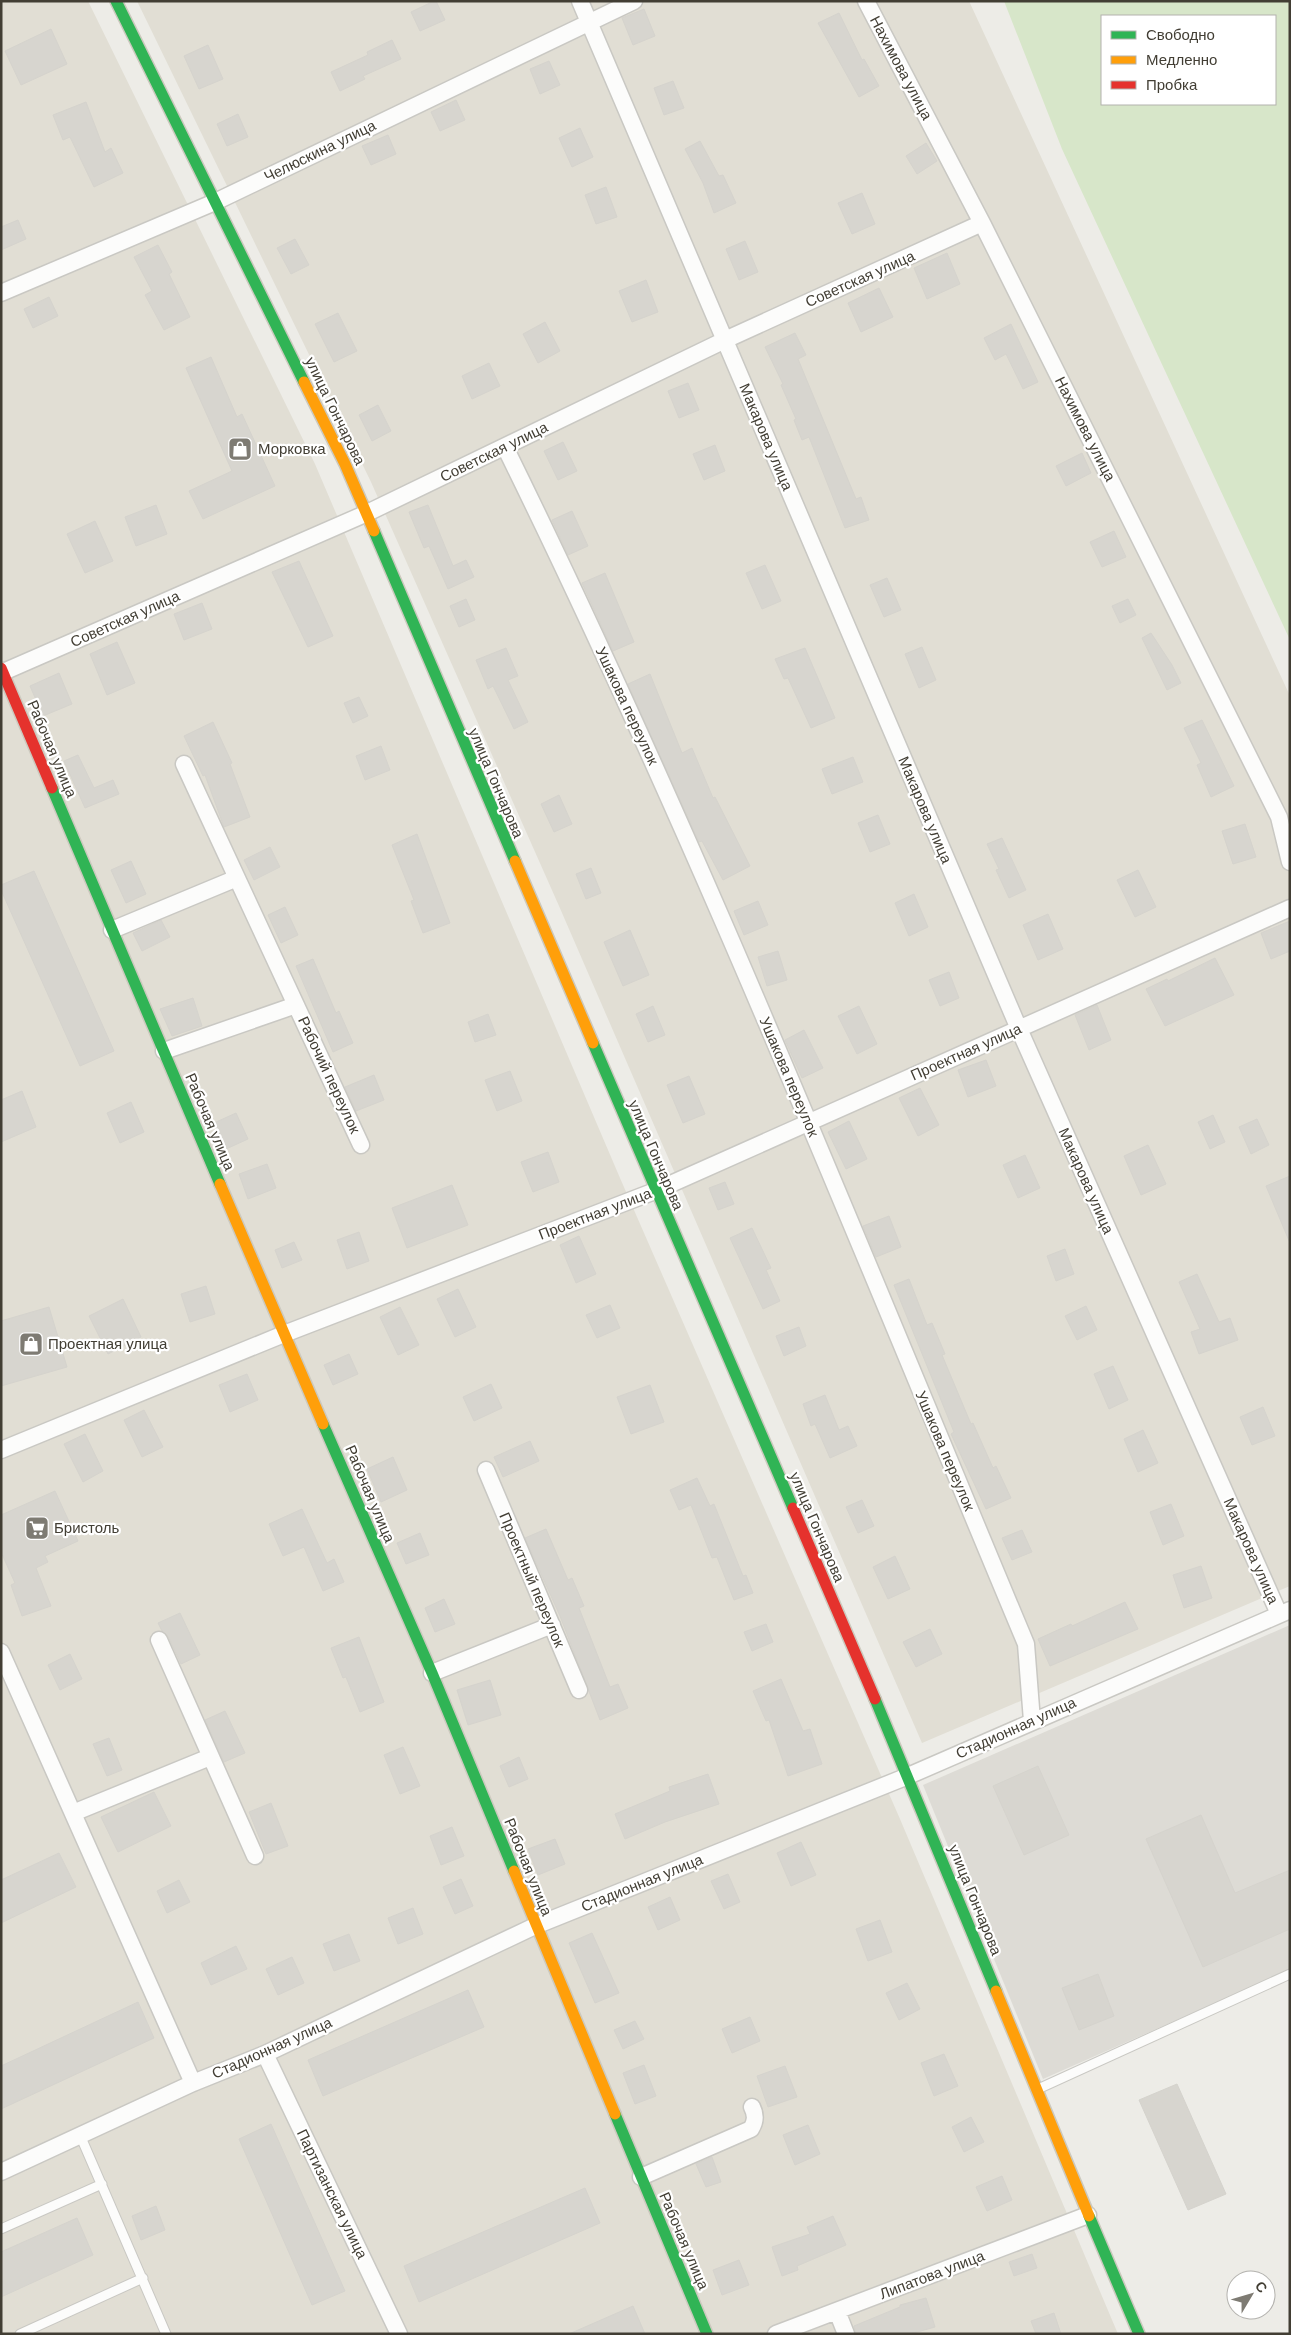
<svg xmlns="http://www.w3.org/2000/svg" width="1291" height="2335" font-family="'DM Sans',sans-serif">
<rect width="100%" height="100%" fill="#edece7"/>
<!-- residential -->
<path fill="#e1ded4" d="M1 1H88L315 464 620 1178 900 1819 1118 2334H1Z
M137 1H969L1290 696V1586L922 1743 559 906 371 482Z"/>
<!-- industrial -->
<path fill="#dddbd5" d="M1290 1625V1970L1043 2079 923 1785Z"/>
<!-- green -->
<path fill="#d7e6c9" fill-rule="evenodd" d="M1004 1H1290V640L1062 149ZM1102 16H1275V104H1102Z"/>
<!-- building -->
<path fill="#d7d5cf" stroke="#d5d3cd" d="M434 1H436L445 20 420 31 411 12Z
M644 9 655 36 633 45 622 18Z
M839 13 862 60 864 59 879 86 859 97 818 23Z
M51 29 67 64 21 85 5 51Z
M392 40 401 59 363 76 365 79 340 91 331 72 368 55 367 52Z
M208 45 223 79 199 89 184 56Z
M549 61 560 85 540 94 530 69Z
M673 81 684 108 664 115 654 88Z
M456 100 465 120 440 131 431 112Z
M86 102 105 152 111 148 123 173 94 187 70 137 63 140 53 115Z
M238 114 248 137 227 146 217 124Z
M580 128 593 157 572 167 559 138Z
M388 135 396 154 371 165 362 146Z
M700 141 719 176 723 175 736 203 714 213 703 183 685 149Z
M926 143 937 161 917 174 906 156Z
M606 187 617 217 596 224 585 195Z
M862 193 875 224 852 234 838 203Z
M18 220 26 239 1 250V227Z
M295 239 309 265 291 274 277 248Z
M745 241 758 272 739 280 726 249Z
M158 245 172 272 169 274 190 317 164 330 145 295 152 291 134 257Z
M947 253 960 284 927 299 914 268Z
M646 280 658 312 632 322 619 291Z
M879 288 893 317 861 332 848 303Z
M49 297 58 316 33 328 24 309Z
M338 313 357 351 334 362 315 324Z
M545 322 560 351 538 363 523 334Z
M1011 324 1038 382 1023 389 1006 354 995 360 984 338Z
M795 333 806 355 798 359 856 499 861 497 869 520 845 528 809 437 802 440 794 420 796 419 781 385 783 384 765 347Z
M211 357 237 417 242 414 275 486 203 519 189 491 232 471 186 368Z
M489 363 500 386 472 399 462 376Z
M688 383 699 410 679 418 668 391Z
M378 405 391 431 372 441 359 415Z
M563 442 577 471 558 480 544 451Z
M715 445 725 471 704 480 693 454Z
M1082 453 1091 473 1066 486 1056 466Z
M156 505 167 534 136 546 125 517Z
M428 505 453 566 466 560 474 577 448 589 429 546 424 548 409 512Z
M572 511 588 546 568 555 552 520Z
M95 521 113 561 85 573 67 534Z
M1114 531 1126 557 1102 567 1090 542Z
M299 561 333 636 308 647 272 572Z
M765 565 781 601 762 609 746 573Z
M605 573 634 642 613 651 582 583Z
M887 578 901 610 884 617 870 585Z
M466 599 475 620 459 627 450 606Z
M1128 599 1136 615 1120 623 1112 606Z
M202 603 212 629 184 640 174 614Z
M1151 633 1172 665 1181 683 1167 690 1142 638Z
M117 642 135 683 107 695 90 654Z
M922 647 936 680 919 688 905 654Z
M506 648 518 676 508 680 528 722 514 729 493 686 488 689 476 660Z
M805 648 835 718 811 728 788 678 784 679 775 659Z
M59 673 72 704 43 716 30 686Z
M650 674 682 753 692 748 713 798 715 797 750 866 723 880 702 841 699 842 628 684Z
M359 697 368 716 353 723 344 703Z
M1202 720 1234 786 1211 797 1197 765 1201 763 1184 728Z
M213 722 232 763 230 764 250 817 224 827 205 775 203 776 184 736Z
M381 746 390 770 365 780 356 756Z
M78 755 94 788 113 780 119 794 85 808 64 761Z
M853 757 863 782 832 794 822 769Z
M559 795 572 824 554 832 541 804Z
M878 815 890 844 870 852 858 823Z
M1245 824 1256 857 1233 864 1222 831Z
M417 834 450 923 423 933 411 901 414 900 392 845Z
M1002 838 1026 890 1009 898 996 870 999 869 987 844Z
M270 847 280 867 254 880 244 860Z
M131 861 146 894 126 903 111 870Z
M591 868 601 893 586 899 576 874Z
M1138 870 1156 907 1135 917 1117 880Z
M34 871 114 1051 80 1066 1 890V885Z
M914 894 928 927 909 936 895 903Z
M758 901 768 925 744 935 734 911Z
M285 907 298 935 281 943 268 915Z
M1048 914 1063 949 1038 960 1023 925Z
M161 920 170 937 142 951 133 933Z
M1290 921V951L1271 959 1261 933Z
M630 930 649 975 623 986 604 942Z
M778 951 787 980 767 986 758 957Z
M1215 958 1234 995 1165 1026 1146 989 1167 979 1168 981Z
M313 959 336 1013 339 1011 353 1043 333 1052 296 966Z
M949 972 959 998 940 1006 929 980Z
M193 998 202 1026 172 1036 160 1009Z
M1097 1005 1111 1040 1089 1050 1075 1015Z
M653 1006 665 1035 648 1042 636 1014Z
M859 1006 877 1044 857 1054 838 1016Z
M488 1014 496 1035 475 1042 468 1022Z
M804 1030 823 1068 802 1078 785 1040Z
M986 1060 996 1086 968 1097 958 1070Z
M510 1071 522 1101 497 1111 485 1080Z
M374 1075 384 1100 356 1111 345 1087Z
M689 1076 705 1114 683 1123 667 1085Z
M920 1088 939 1125 918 1136 899 1098Z
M22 1091 36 1127 1 1142V1100Z
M131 1102 144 1132 120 1143 107 1113Z
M236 1113 248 1139 226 1149 214 1123Z
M1213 1115 1225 1142 1210 1149 1198 1122Z
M1257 1119 1269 1145 1251 1154 1239 1127Z
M849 1121 867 1159 846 1169 828 1132Z
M1148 1145 1166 1184 1141 1195 1124 1156Z
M548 1152 559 1182 533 1192 521 1162Z
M1025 1155 1040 1188 1018 1198 1003 1165Z
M267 1164 276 1188 248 1199 239 1174Z
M1290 1176V1243L1266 1186Z
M725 1182 734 1204 718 1210 709 1188Z
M452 1185 468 1225 407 1248 392 1208Z
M889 1216 901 1247 876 1257 863 1226Z
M752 1228 771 1268 766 1270 780 1301 763 1309 730 1238Z
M359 1232 369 1261 347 1269 337 1240Z
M579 1236 596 1274 576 1283 560 1245Z
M294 1242 302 1260 282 1268 275 1250Z
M1065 1249 1074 1274 1056 1281 1047 1256Z
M1197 1274 1219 1322 1230 1318 1238 1340 1199 1354 1191 1332 1200 1329 1179 1282Z
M909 1279 927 1325 932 1323 945 1354 942 1355 971 1424 973 1423 993 1468 996 1466 1011 1498 986 1509 951 1434 954 1432 894 1285Z
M206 1286 215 1314 190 1322 181 1294Z
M458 1289 476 1327 455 1337 437 1299Z
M123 1299 141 1337 108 1354 89 1316Z
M610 1305 620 1328 597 1338 586 1315Z
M1086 1306 1097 1330 1077 1340 1065 1316Z
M49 1307 67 1367 1 1386V1321Z
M400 1307 419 1345 398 1355 380 1317Z
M799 1327 806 1346 784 1356 776 1336Z
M349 1354 358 1374 333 1385 324 1365Z
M1113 1366 1128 1400 1109 1409 1094 1374Z
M247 1374 258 1400 230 1412 219 1385Z
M491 1384 502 1408 474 1421 463 1397Z
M650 1385 664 1422 631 1434 617 1397Z
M825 1395 839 1430 848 1426 857 1446 830 1458 815 1424 811 1426 803 1404Z
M1263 1407 1275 1436 1252 1445 1240 1417Z
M144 1410 163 1447 142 1457 124 1420Z
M1143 1430 1158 1463 1138 1472 1124 1439Z
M85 1434 103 1471 83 1482 64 1444Z
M530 1441 539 1461 503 1477 494 1457Z
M393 1457 407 1490 381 1502 367 1469Z
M697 1478 710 1506 714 1504 743 1576 746 1575 753 1593 734 1600 717 1557 712 1558 691 1505 679 1510 670 1490Z
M55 1491 78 1541 45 1556 48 1562 36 1568 51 1606 22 1616 11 1585 15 1583 1 1552V1515Z
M862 1500 874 1526 858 1533 846 1507Z
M1171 1504 1184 1536 1163 1545 1150 1512Z
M302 1509 327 1563 334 1559 344 1582 323 1591 304 1547 283 1556 269 1524Z
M546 1529 568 1580 572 1578 584 1606 579 1608 610 1687 618 1684 628 1708 600 1720 560 1616 525 1538Z
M1022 1530 1032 1552 1012 1560 1002 1538Z
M420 1533 429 1555 406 1564 397 1543Z
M895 1556 910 1589 888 1599 873 1567Z
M1201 1566 1212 1598 1184 1608 1173 1575Z
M444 1599 455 1624 435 1632 425 1608Z
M1125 1602 1138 1629 1050 1666 1038 1639 1071 1624 1072 1626Z
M180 1613 200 1655 181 1664 168 1636 162 1631 158 1623Z
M766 1624 773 1642 752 1651 744 1632Z
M930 1629 942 1654 916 1667 903 1642Z
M359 1637 384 1702 360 1712 346 1677 343 1678 331 1648Z
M70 1654 82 1679 60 1690 48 1665Z
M781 1679 803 1731 810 1729 822 1764 788 1776 769 1720 766 1721 753 1691Z
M490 1680 501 1715 468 1725 457 1690Z
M225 1711 245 1753 224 1762 205 1720Z
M109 1738 122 1770 107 1776 93 1744Z
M403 1747 420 1786 400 1794 384 1755Z
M519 1757 528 1779 509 1787 500 1766Z
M1038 1766 1069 1835 1024 1855 993 1786Z
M708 1774 719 1804 665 1822 625 1839 615 1814 670 1791 669 1787Z
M154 1792 171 1826 118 1852 101 1817Z
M271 1803 288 1846 266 1854 249 1812Z
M1201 1815 1235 1893 1290 1870V1929L1203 1967 1146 1839Z
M452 1827 464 1856 441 1865 430 1836Z
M555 1839 565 1864 538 1875 528 1849Z
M801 1842 816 1875 791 1886 777 1853Z
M59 1853 76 1887 1 1923V1880Z
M728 1874 740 1902 724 1909 711 1881Z
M461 1879 473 1906 455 1914 443 1887Z
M179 1880 190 1902 167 1913 157 1891Z
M670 1897 680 1920 658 1930 648 1907Z
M413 1908 423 1934 398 1944 388 1918Z
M880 1920 892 1952 868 1961 856 1929Z
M592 1933 619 1993 595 2003 569 1943Z
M349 1934 360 1961 334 1971 323 1944Z
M236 1946 247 1969 211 1985 201 1963Z
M292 1957 304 1983 278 1995 266 1969Z
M1098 1974 1114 2016 1079 2030 1062 1988Z
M907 1983 920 2009 899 2020 886 1993Z
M468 1990 484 2027 323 2096 308 2060Z
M138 2002 154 2038 1 2109V2066Z
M750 2017 760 2041 732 2053 722 2029Z
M635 2021 644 2039 623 2049 614 2030Z
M944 2054 958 2086 934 2096 921 2063Z
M644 2065 656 2096 635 2104 623 2073Z
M785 2066 797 2097 768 2107 757 2076Z
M1177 2084 1226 2194 1188 2210 1139 2100Z
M971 2117 984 2142 964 2152 952 2127Z
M271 2124 345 2291 312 2305 239 2139Z
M808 2125 820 2154 795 2165 783 2135Z
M712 2157 721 2182 706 2187 696 2164Z
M1002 2176 1012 2200 987 2211 976 2187Z
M585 2188 600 2223 419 2302 404 2266Z
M156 2206 165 2230 141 2240 132 2216Z
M833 2216 846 2245 797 2266 798 2270 782 2276 772 2247 810 2234 807 2227Z
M77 2218 93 2255 1 2297V2252Z
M1032 2254 1037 2268 1014 2276 1009 2262Z
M739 2260 749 2285 722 2295 713 2270Z
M926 2298 935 2327 910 2334H856L854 2326 900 2307V2305Z
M633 2306 645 2334H569Z
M1054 2313 1061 2334H1036L1031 2321Z"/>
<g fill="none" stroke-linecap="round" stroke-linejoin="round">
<!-- lane casing -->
<g stroke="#c9c8c3" stroke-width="11">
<path id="lane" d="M1038 2089 1290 1974
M80 2135 166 2334
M1 2229 102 2184
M20 2334 143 2278"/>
</g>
<!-- street casing -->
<g stroke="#c9c8c3" stroke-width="19">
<path id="street" d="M580 1 1019 1029 1279 1614
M866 1 982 223 1279 817 1290 862
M1 293 215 202 634 1
M505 447C697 837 858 1243 1026 1644L1032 1721
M1 673 365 514 725 340 982 223
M184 764 361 1145
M112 930 237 878
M164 1051 296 1005
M1 1450 284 1334 655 1191 1290 908
M486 1470 579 1690
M159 1640 255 1856
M1 1652 193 2083
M432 1673 552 1625
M73 1813 210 1757
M265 2054 399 2334
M1 2172 193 2083 265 2054 535 1926 908 1776 1290 1610
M641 2177 751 2129C756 2121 756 2115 752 2107
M837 2311 846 2334
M776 2334 1088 2215"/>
</g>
<!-- fast casing -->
<g stroke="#ccc9be" stroke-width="14">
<path id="fast" d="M116 1 304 382
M374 531 515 861
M52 788 220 1184
M593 1043 793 1508
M323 1424 432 1673 514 1871
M875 1699 996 1991
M615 2114 707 2334
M1089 2216 1139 2334"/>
</g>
<!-- slow casing -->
<g stroke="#ccc9be" stroke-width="14">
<path id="slow" d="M304 382 345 464 374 531
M515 861 593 1043
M220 1184 323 1424
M514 1871 615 2114
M996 1991 1089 2216"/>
</g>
<!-- jam casing -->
<g stroke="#ccc9be" stroke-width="14">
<path id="jam" d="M1 668 52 788
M793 1508 875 1699"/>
</g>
<!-- lane -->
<use href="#lane" stroke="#fcfcfb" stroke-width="9"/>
<!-- street -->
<use href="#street" stroke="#fcfcfb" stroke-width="16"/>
<!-- fast -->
<use href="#fast" stroke="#30b455" stroke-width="11"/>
<!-- slow -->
<use href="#slow" stroke="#ff9f0a" stroke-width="11"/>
<!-- jam -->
<use href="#jam" stroke="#e5322d" stroke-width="11"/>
</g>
<!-- icons -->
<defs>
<g id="shop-square" transform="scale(1.25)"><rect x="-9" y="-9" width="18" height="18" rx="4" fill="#7e7b73" stroke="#fff"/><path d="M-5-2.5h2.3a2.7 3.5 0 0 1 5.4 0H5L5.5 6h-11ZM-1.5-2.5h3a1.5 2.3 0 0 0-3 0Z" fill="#fff"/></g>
<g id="supermarket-square" transform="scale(1.25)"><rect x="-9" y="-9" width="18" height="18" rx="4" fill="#7e7b73" stroke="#fff"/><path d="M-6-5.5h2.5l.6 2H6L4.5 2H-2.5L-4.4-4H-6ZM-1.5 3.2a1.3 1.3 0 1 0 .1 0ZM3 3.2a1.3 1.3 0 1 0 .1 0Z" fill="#fff"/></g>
</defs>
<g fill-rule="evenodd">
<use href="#shop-square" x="240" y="449"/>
<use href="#shop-square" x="31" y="1344"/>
<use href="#supermarket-square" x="37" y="1528"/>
</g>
<g text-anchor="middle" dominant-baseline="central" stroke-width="4.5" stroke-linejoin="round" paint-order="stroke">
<!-- street labels -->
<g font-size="15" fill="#423e34" stroke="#fff">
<text transform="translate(901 68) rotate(62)">Нахимова улица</text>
<text transform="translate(320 151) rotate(-26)">Челюскина улица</text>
<text transform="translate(860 279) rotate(-24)">Советская улица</text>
<text transform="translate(335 411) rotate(64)">улица Гончарова</text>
<text transform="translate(1085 429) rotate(63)">Нахимова улица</text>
<text transform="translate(766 437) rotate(67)">Макарова улица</text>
<text transform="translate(494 452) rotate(-26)">Советская улица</text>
<text transform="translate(125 619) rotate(-24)">Советская улица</text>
<text transform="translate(627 706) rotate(65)">Ушакова переулок</text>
<text transform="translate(52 749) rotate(67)">Рабочая улица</text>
<text transform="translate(496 783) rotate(67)">улица Гончарова</text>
<text transform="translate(925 810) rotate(67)">Макарова улица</text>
<text transform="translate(966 1052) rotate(-24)">Проектная улица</text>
<text transform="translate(329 1075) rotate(65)">Рабочий переулок</text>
<text transform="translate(789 1077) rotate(67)">Ушакова переулок</text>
<text transform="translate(210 1122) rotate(67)">Рабочая улица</text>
<text transform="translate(656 1155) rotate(67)">улица Гончарова</text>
<text transform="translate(1086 1181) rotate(66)">Макарова улица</text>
<text transform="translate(595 1214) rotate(-21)">Проектная улица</text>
<text transform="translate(945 1451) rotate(67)">Ушакова переулок</text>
<text transform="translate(370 1494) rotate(67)">Рабочая улица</text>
<text transform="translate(817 1527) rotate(67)">улица Гончарова</text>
<text transform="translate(1251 1551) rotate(66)">Макарова улица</text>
<text transform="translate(532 1580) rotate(67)">Проектный переулок</text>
<text transform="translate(1016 1728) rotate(-24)">Стадионная улица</text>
<text transform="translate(528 1867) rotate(68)">Рабочая улица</text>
<text transform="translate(642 1883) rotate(-22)">Стадионная улица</text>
<text transform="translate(975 1900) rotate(68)">улица Гончарова</text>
<text transform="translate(272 2048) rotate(-24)">Стадионная улица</text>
<text transform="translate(332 2194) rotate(64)">Партизанская улица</text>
<text transform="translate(684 2241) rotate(67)">Рабочая улица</text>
<text transform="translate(932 2275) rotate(-21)">Липатова улица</text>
</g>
<!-- poi labels -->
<g font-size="15" fill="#423e34" stroke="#fff" text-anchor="start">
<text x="258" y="449">Морковка</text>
<text x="48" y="1344">Проектная улица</text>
<text x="54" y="1528">Бристоль</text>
</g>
</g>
<!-- border -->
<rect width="1291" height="2335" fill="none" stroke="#423e34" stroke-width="5"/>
<!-- legend -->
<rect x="1101" y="15" width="175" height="90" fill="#ffffff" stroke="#b3b2ae"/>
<rect x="1111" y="31" width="25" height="8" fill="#30b455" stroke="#b3b2ae"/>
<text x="1146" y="40" font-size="15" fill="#423e34">Свободно</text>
<rect x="1111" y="56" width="25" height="8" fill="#ff9f0a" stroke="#b3b2ae"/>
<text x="1146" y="65" font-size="15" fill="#423e34">Медленно</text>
<rect x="1111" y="81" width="25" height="8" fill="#e5322d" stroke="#b3b2ae"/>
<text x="1146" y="90" font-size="15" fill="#423e34">Пробка</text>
<!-- north arrow -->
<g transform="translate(1251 2295) rotate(52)"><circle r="24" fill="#ffffff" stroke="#b3b2ae"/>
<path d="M0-4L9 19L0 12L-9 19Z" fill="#7e7b73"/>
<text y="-8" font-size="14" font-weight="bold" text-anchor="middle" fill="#423e34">С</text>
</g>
</svg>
